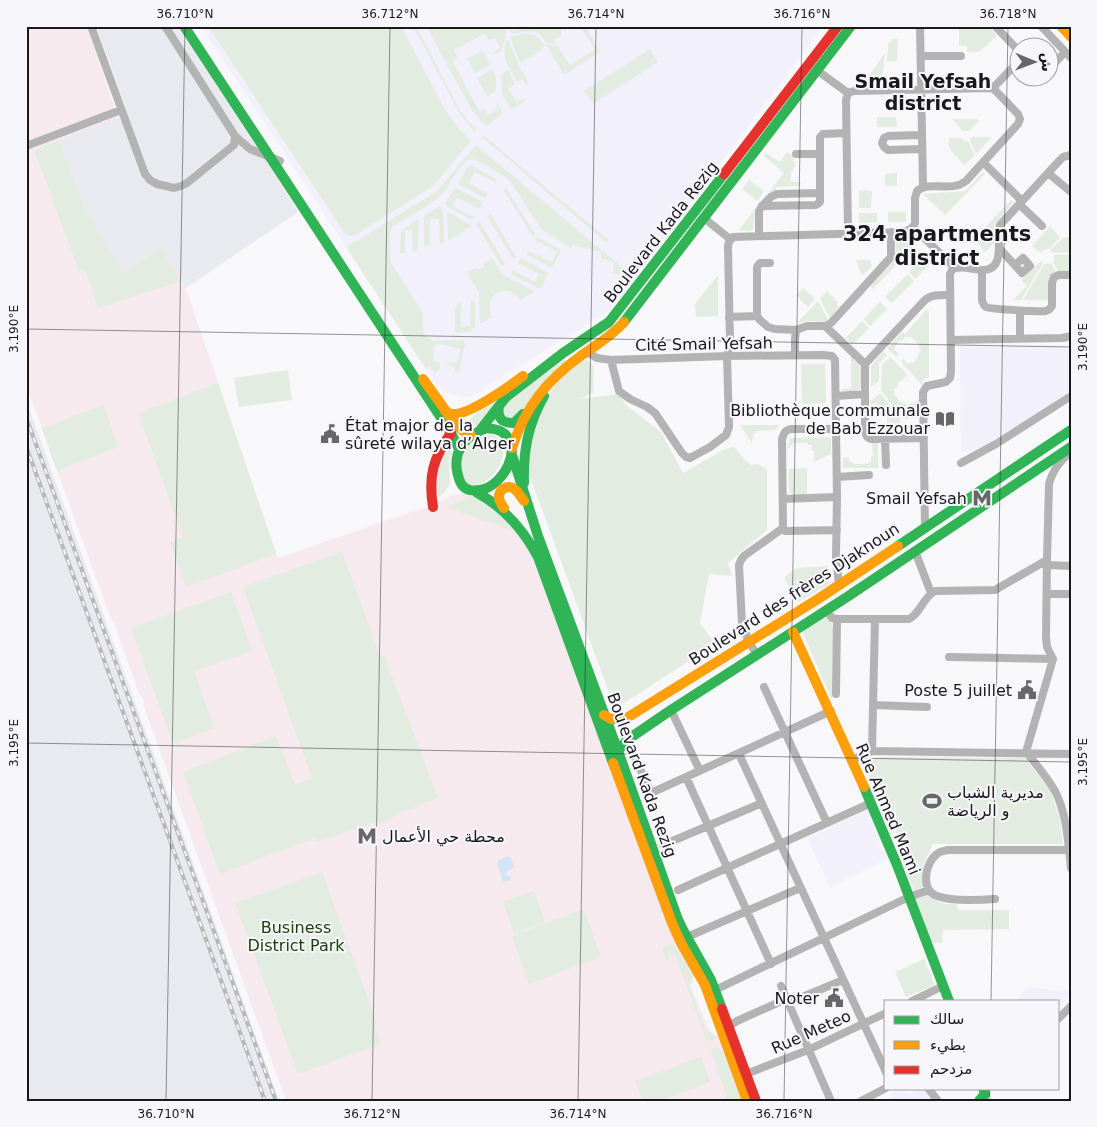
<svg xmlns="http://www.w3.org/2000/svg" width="1097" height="1127" font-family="'DejaVu Sans',Vazirmatn,sans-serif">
<rect width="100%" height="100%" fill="#f8f7f9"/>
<!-- commercial -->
<path fill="#f6eaee" d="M26 26H87L118 117 59 141 84 206 161 248 185 286 278 558 426 507 454 495 466 493 489 503 514 527 529 548 605 751 676 945 694 976 691 986 709 1030 718 1037 742 1101H286L143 704 144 701 143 698 139 694 114 623 111 619 26 385Z"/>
<!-- built -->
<path fill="#e9e9f0" d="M96 26H179L207 63 298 212 186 288 161 248 123 275 84 206 59 140 118 117 127 111Z
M26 400 279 1101H26Z"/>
<!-- education -->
<path fill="#f1f0fb" d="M201 26H823L611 310 484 388V391L467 397 453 394 447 392 435 383Z
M1064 345 1071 355V391L978 451H961L960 347Z
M869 809 883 839 878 842 882 851 885 850 889 858 830 887 807 838Z
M1028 987 1071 992V995L1058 1008V1001H1015Z
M897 1088H904L909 1095 919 1088H923L932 1101H884L893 1095 891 1093Z"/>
<!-- green -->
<path fill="#e3ece0" d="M208 26H401L444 108 458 128 471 141 433 186 354 236H349L346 235Z
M413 26H416L459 108 469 122 476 129V131H474L460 114Z
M426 26H506C507 35 504 43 501 51L496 54 493 53 500 48 495 38 489 40 485 34 454 50 458 57 452 60 479 111 485 108 488 115 499 109 495 102 498 104 503 114 486 126 473 112Z
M509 26H511L513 30H516L518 29 519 26H563L561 31V36L554 40 557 44 545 42C536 26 525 33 511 34Z
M580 26H585L600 52 564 75 546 44 558 47 570 65 595 49Z
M959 26H988L997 36 979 52H967V46H959Z
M523 34C533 33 540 36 544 46L542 49 520 63 510 37Z
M508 39 518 64V65L529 83 526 85 522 79 517 82C510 69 498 54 508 39Z
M892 39H898L897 61H887L888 43 891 42Z
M650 49 658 62 593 104 584 91Z
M483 50 490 65 475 73 467 58Z
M885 53 882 82H865Z
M492 69 496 77V91L487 96 477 78Z
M508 70 515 84 508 89 517 102 524 98 526 100 511 110 502 93 501 74Z
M877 117H896L897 127H877Z
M952 119H977L979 121 969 131H963Z
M483 135 609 240 608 242 607 243 482 137Z
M971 137H992L976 154 970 140Z
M949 138H961L964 140 968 141 975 155 964 165 949 148Z
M59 140 84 206 123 274 161 248 181 281 98 308 85 269 79 271 34 150Z
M476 145 623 268 619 275 613 272 614 262 601 258V252L573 245 571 248 541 229 512 184 503 175 474 159 468 160C456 168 452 183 442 194 431 205 407 218 393 226L390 232V259L391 263 423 313V328L424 334 427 337 434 341 463 340 465 344 459 371 457 372H454L456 367 447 365 448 362 457 363 461 349 440 344 434 346 433 361 440 363 439 370H437L435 375 430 366 426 369 346 247 436 192Z
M787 152 793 156V161L795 162V167H793V171H791V182H801L800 186 776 187V192L767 195 761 203H760L784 173 764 156 766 153 780 162Z
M471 165 496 179 495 182 475 172 469 183 488 194 485 198 458 184 467 168Z
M983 172 985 174 945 215 923 194 965 191Z
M897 173V186H885V174Z
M749 180 764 191 757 201 742 189Z
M455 188 483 202 479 209 457 198 453 206 474 217 472 220 448 207 445 203Z
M506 188 535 234 533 237 503 189Z
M859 190 872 191 871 208H859Z
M1011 200 1014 202 994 225V243L985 252 974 239Z
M440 206 443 211 444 243 440 244 439 219H430V245L424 246V217L426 214Z
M755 209 753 229 750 231 739 230Z
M448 212 472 226 448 241 447 213Z
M888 212H906V222H888Z
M859 213H877V222L859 223Z
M491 214 516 257 513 259 487 216Z
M417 220H419L418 249 413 252 412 230H405V253H400L401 231Z
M479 221 505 264 502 266 476 224Z
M1050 226 1060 238 1049 249 1044 250 1041 253 1032 246Z
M917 235 921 239 873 289 870 286 896 258C898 251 894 244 897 238 903 235 910 238 917 235Z
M537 237 561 250 552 268 526 254 528 251 552 262 557 252 535 240Z
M1071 237V252L1053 253 1050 250 1063 238Z
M931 250 938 256 915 279 909 272Z
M1071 254V271H1058L1053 262 1054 255Z
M492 258 503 275 534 291 533 292 520 300C506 280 482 296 492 317L482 323H480L479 292 467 273 475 268C478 270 481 270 484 267V263Z
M521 258 548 273 542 287 538 288 511 274 513 270 535 282 539 274 517 263Z
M856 260H870L872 266 863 275 861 274Z
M1041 261 1043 263 1021 300H1013L1027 286 1021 280Z
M1051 263 1056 272C1046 278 1049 290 1049 300H1023L1044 264Z
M908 274 914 281 892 303 885 297Z
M718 275V316L696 317 695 304Z
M803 288 815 299 808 307 796 295Z
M827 291 838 302 836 304 839 307 830 318 820 299Z
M471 301H475V327L468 332H455V307L461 302V327L470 326Z
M818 301 828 320C822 323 816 321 810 321 805 321 802 323 797 323Z
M880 302 887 309 870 326 864 319Z
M926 310 929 311V378L924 379 922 385 901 362 903 359 908 364 911 362 913 363 918 358 917 356 921 351 919 349 920 346 910 336 908 338 906 336 902 341 900 340 895 346 896 347 894 349 899 354 896 357 887 348 902 332 905 334Z
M862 321 869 328 852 345 846 338Z
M884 351 887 355 879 363V381L871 387V366Z
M851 355 863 365 862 386 858 391H842V389L851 388Z
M890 357 908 375 897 384 898 386 893 390 895 392 894 394 903 405 905 403 907 406 911 402 913 404 922 396V409L908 419 903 418 881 391 882 365Z
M564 359 566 361C545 379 532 395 517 418L506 420 501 408 502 405Z
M587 359 594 367 593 393 579 399 619 394 627 406 661 432 683 473 725 449 734 447 746 461 751 465 758 464 767 470V530L728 563 732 576 709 574 700 623 715 644 615 709 531 479 527 473C528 464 528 455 530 446 536 413 554 373 587 359Z
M801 364H825L826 403 802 404Z
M288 370 292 400 239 407 234 378Z
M524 381 481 425 473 427 467 426C469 412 511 389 524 381Z
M218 383 276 554 186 587 170 542 183 537 138 413Z
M880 393 901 419 900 423 885 428V424L887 423V411L885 410V407H878V404H870L871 401Z
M104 405 118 447 57 471 42 428Z
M740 425H779L776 430 756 431V433L753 434V439H752V443Z
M490 434C522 444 488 495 468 483 463 480 462 475 461 470 457 452 474 438 490 434Z
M829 437 831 440V454L814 462V451H812V445H808V443H793V445H790V448H788L789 438Z
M450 441 452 450 449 464 450 483 444 493 435 499 433 472Z
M872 443H878V468H843V458L849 457V462H853V464H868V462H871V456H873Z
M807 468V495C803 495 795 496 791 493 787 490 789 474 789 469Z
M472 496C483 498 509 519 511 530L446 507Z
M342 552 380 656 384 655 438 798 395 815C391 820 380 824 373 823L317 842 315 838 220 874 183 772 276 736 295 785 312 778 243 587Z
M828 566V585L798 602 784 578 796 568Z
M231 592 252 651 194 671 214 728 173 744 131 628Z
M822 617C829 618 832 622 833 628L832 700 803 633 804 629Z
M880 757 1022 758 1026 759 1050 790 1059 816 1063 844H932C931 853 926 856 924 864 921 871 923 879 925 886L914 891 896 843V796L894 835 864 762Z
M322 872 377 1024 374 1026 381 1044 298 1074 235 903Z
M534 891 545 922 514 933 503 902Z
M928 894C937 903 945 905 957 904L958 910H1009V929L943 930 942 943H932L915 900Z
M584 909 601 957 529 984 512 936Z
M673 943 676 950 689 963 693 972V976L689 985 705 1029 716 1036C714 1041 711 1041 706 1040L675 954 669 956V959H666L662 948Z
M924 959 934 983 933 986 906 997 895 972Z
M718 1047 724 1053 741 1101H728L711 1051 712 1048Z
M701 1057 710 1082 659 1101H643L635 1081Z"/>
<!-- water -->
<path fill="#d3e3fa" d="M509 856 511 858 514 867 512 869 505 873 511 877 510 880 506 882 503 881 497 863 499 860Z"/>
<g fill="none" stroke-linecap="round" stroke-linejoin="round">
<!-- street -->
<path stroke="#b4b3b3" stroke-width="8" d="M91 26 145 174 150 180 157 184 174 188 181 186 187 183 234 145 235 136 165 26
M920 26 923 187
M995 26 1018 50 1020 53
M1041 26 1071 58
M921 56H961
M1050 68 1065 52
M818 71 848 93
M1039 80 1041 78
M922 135 888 136 884 138 882 143 884 147 888 150 922 149
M235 136 250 149 280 161
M26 146 121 110
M796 154H819
M983 162 1022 201
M1048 173 1071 192
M1019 204 1042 226
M762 206 816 205 820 202V193
M704 218 730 239
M913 227 915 223V198L917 191C929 180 951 193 966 181L1018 124 1020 119 1018 114 993 88
M848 233 846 100 848 93 854 91 993 88 1018 62 1020 59
M759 236V211L762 206 771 197 777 194 820 193V137L823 134 846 133
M999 248 1022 273 1030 266 1023 258 1015 265
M770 263H760L757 267V316L760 320 768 327 775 329 796 330 807 326H825L831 323 891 257V232
M982 270V300C983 303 983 305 986 307 989 309 1040 312 1046 311 1049 310 1050 309 1052 306V283L1054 277 1059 275H1071
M729 317 757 316
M825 326 865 364
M1020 338V311
M951 340 1062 338 1071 336
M587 352 597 358 611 360 727 356 823 355 832 356 835 360 837 497 836 556 839 585
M795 356V339L796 330
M611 360 619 391 630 399 647 407 655 413 682 453 686 457 690 458 710 447 726 435 729 427 727 356 730 342 728 246 729 242 733 237 901 232 907 231 913 227 955 268
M865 394V364L925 300C932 294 941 295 950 295
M836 396 865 394V430C866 435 866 438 872 439L924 438
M885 439 886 465
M961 463 996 444 1071 396
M837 477 869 475
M783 499 837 497
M783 528 782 439C784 433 785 430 791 429H836
M925 528 923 392 927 386 946 382 950 378 951 371 950 274 952 270 955 268C965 266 974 270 984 270 1006 269 996 238 1000 225L1060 160 1063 157 1071 155
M915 551 931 593
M1047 560 1046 637 1047 647 1053 659
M1047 565 1071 566
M1047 594H1071
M826 611 832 618 837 619H909C921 613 923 597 935 591L995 590 1047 560 1049 484C1053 469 1060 462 1071 451
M757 655 749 642 742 624 739 565 741 560 744 556 783 528 785 531H789L837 530
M949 657 1053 659 1026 752C1036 764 1047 777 1055 791 1067 814 1068 842 1071 868
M764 687 827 823
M836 694 837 619
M873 705 927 707
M671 710 700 771
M627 740 651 793 831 711
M872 751 875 619
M739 754 886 1072
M852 760 872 751 1071 754
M686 777 771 964
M663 845 762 803
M678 890 871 803
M995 899C980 900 952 902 937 896 920 890 925 863 937 854 940 851 944 851 948 850H1069
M687 937 800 888
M781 986 831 1101
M715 990 909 897 929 890
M912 1001 943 986
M788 1003 843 980
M1058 1019 1071 1006
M729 1026 737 1021 786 999
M746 1074 808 1050 886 1013
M928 1088 938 1101
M861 1101 886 1088"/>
<!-- fast -->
<path stroke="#30b455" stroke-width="10" d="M184 26 451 433 459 449
M624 322 851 26
M499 406C497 419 502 423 514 423L523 414
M487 428C492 429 498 429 502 432 525 446 503 487 480 490 473 491 467 491 462 485 459 481 458 476 457 471 453 449 468 434 487 428Z
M481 429 506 397 563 353 609 322 724 174
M512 455 538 536 618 751 677 917 683 930 711 980 722 1009
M524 483C523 451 528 424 544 396
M476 492C504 507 523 529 538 557L613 763
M898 546 1071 430
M618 751 627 740 671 710 847 597 1071 447
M864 787 897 865 949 1001
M979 1101 985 1094 983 1088"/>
<!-- slow -->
<path stroke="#ff9f0a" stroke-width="10" d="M1061 26 1071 37
M423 379 456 425 463 431 471 435
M445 411C447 412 450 414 452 414 468 416 510 386 523 376
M512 448C525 407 547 380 582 355 596 345 612 336 624 322
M504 508C502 505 499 501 499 497 499 489 507 485 513 488 518 491 521 497 524 501
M793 632 864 787
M604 715 611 719H625L818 599 898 546
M613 763 672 923 681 943 705 985 747 1101"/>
<!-- jam -->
<path stroke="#e5322d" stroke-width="10" d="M724 174 838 26
M433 507C428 476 433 458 451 433
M722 1009 756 1101"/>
<!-- rail casing -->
<g stroke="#b8b7b8" stroke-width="4">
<path id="rail" d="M26 417 276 1101
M26 446 265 1101"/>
</g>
<!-- rail -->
<use href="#rail" stroke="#f7f6fa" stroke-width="2" stroke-dasharray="5.5" stroke-linecap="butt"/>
</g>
<!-- ticks -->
<path fill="none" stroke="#19191b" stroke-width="1" stroke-opacity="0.45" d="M26 329 1071 347M26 743 1071 762M991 1001 1008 26M166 1101 185 26M372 1101 390 26M578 1101 596 26M784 1101 802 26M989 1101 990 1088"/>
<!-- icons -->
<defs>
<g id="library-bare" transform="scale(1.5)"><path d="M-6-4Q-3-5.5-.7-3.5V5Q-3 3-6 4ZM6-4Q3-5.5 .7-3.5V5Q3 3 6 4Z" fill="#676769" stroke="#f7f6fa" stroke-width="2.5" paint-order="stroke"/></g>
<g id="civic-bare" transform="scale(1.5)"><path d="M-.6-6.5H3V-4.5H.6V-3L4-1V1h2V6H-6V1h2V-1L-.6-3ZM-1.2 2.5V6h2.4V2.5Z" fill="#676769" stroke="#f7f6fa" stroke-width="2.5" paint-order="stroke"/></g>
<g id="metro-bare" transform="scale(1.5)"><path d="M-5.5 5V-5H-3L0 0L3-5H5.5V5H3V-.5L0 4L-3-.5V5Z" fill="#676769" stroke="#f7f6fa" stroke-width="2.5" paint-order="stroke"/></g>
<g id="stadium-bare" transform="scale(1.5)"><path d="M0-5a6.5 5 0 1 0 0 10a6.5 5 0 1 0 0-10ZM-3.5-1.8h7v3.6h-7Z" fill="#676769" stroke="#f7f6fa" stroke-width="2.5" paint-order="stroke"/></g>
</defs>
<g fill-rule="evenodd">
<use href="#library-bare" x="945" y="419"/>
<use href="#civic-bare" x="330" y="434"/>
<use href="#metro-bare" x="982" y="498"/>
<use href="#civic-bare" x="1027" y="690"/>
<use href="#stadium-bare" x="932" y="801"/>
<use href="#metro-bare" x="367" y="836"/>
<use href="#civic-bare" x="834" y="998"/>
</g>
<g text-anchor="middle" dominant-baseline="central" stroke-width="4" stroke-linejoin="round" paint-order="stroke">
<!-- street labels -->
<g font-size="16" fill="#19191b" stroke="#f7f6fa">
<text transform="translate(661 232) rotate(-52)">Boulevard Kada Rezig</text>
<text transform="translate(704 344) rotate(-1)">Cité Smail Yefsah</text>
<text transform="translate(794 594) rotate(-33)">Boulevard des frères Djaknoun</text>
<text transform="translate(642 775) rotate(70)">Boulevard Kada Rezig</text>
<text transform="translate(888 809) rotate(67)">Rue Ahmed Mami</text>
<text transform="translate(811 1032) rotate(-24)">Rue Meteo</text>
</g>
<!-- poi labels -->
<g font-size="16" fill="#19191b" stroke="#f7f6fa" text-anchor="end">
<text x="930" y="410">Bibliothèque communale<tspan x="930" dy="18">de Bab Ezzouar</tspan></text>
<text x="345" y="425" text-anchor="start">État major de la<tspan x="345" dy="18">sûreté wilaya d’Alger</tspan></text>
<text x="967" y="498">Smail Yefsah</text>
<text x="1012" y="690">Poste 5 juillet</text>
<text x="947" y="792" text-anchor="start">مديرية الشباب<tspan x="947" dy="18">و الرياضة</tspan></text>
<text x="382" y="836" text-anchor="start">محطة حي الأعمال</text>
<text x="819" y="998">Noter</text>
</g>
<!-- park labels -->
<g font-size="16" fill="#1b400a" stroke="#f7f6fa">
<text x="296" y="927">Business<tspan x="296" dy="18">District Park</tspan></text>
</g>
<!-- quarter labels -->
<g font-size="19" font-weight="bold" fill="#19191b" stroke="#f7f6fa">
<text x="923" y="81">Smail Yefsah<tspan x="923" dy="22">district</tspan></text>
</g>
<!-- district labels -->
<g font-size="21" font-weight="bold" fill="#19191b" stroke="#f7f6fa">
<text x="937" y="234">324 apartments<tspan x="937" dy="24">district</tspan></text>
</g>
</g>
<!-- border -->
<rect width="1097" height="1127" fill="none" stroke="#f7f6fa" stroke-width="55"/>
<!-- legend -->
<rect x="884" y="1000" width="175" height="90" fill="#f7f6fa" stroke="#9e9ea1"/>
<rect x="894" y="1016" width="25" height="8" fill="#30b455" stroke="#9e9ea1"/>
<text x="930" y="1024" font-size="15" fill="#19191b">سالك</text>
<rect x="894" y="1041" width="25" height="8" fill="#ff9f0a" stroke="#9e9ea1"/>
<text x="930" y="1050" font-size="15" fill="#19191b">بطيء</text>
<rect x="894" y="1066" width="25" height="8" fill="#e5322d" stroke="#9e9ea1"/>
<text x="930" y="1074" font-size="15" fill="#19191b">مزدحم</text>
<!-- north arrow -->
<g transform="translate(1034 62) rotate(91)"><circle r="24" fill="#f7f6fa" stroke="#9e9ea1"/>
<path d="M0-4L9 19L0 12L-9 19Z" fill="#676769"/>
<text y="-8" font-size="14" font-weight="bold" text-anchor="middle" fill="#19191b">ش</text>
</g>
<rect x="28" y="28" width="1042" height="1072" fill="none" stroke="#19191b" stroke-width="2"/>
<g font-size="12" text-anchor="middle" fill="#19191b">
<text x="185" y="18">36.710°N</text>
<text x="390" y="18">36.712°N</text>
<text x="596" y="18">36.714°N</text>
<text x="802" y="18">36.716°N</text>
<text x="1008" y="18">36.718°N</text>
<text transform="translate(14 329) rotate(-90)" y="4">3.190°E</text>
<text transform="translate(1083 347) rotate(-90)" y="4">3.190°E</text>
<text transform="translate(14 743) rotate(-90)" y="4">3.195°E</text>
<text transform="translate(1083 762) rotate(-90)" y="4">3.195°E</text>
<text x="166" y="1118">36.710°N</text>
<text x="372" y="1118">36.712°N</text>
<text x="578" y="1118">36.714°N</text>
<text x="784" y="1118">36.716°N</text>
</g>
</svg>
